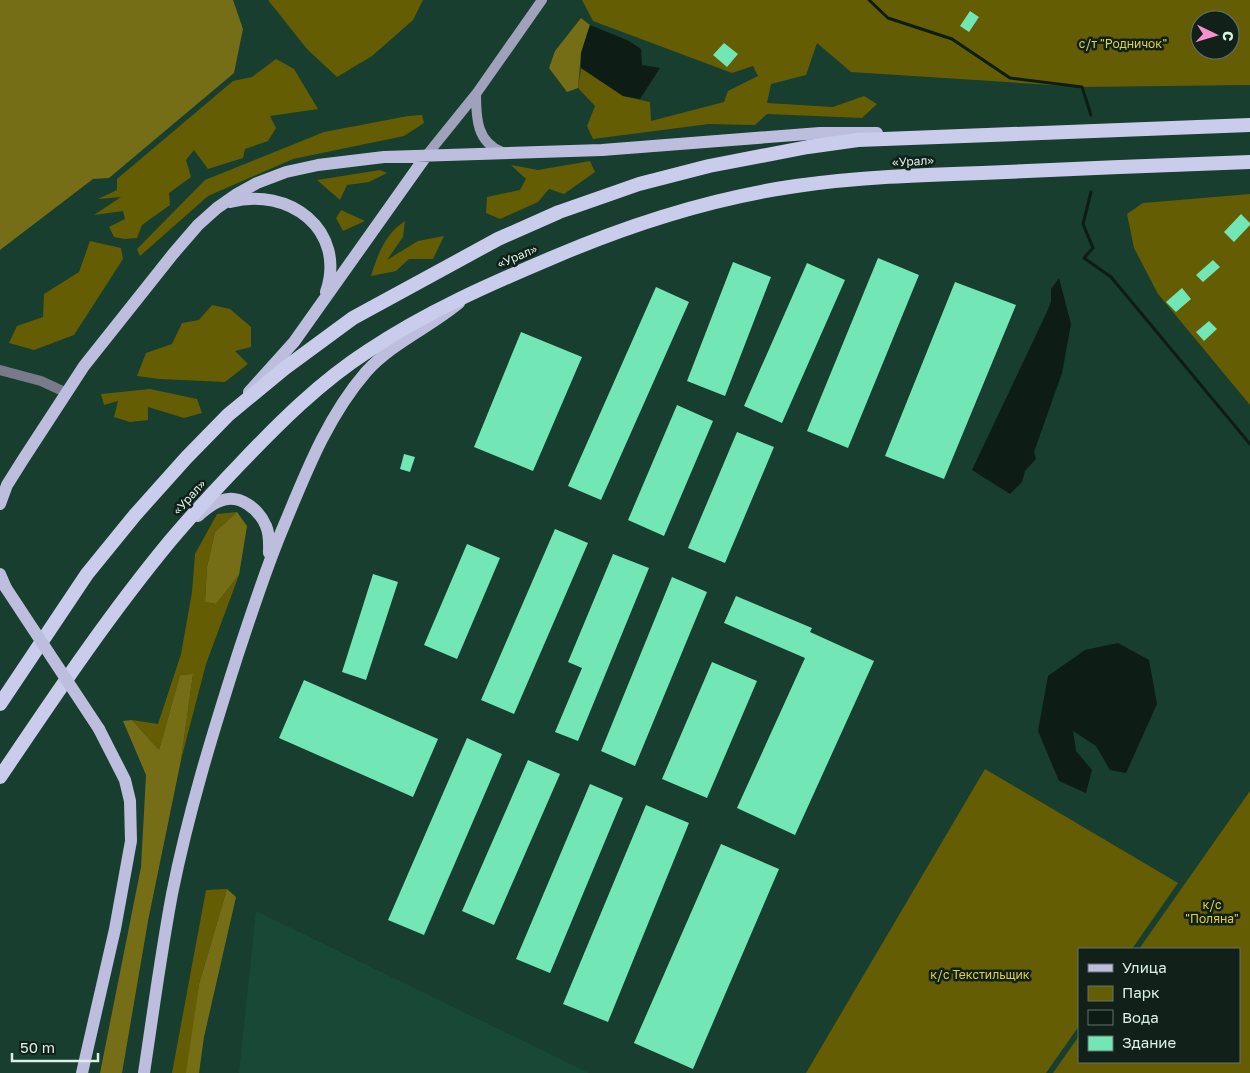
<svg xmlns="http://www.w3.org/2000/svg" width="1250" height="1073" font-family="'Golos Text',sans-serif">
<rect width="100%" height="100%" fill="#173e2e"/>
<!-- built -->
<path fill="#184936" d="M256 911 589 1073H239Z"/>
<!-- green -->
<path fill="#655d04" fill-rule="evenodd" d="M268 0H423L413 20 372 56 337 77 307 49Z
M582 0H1250V85L1082 87 851 72 817 43 806 75 771 84 767 103 833 107 864 96 877 104 862 118 767 114 755 125 709 124 593 139 587 126 595 106 578 88 581 68 623 96 650 102 651 121 724 102 728 91 758 76 753 66 732 73 593 21ZM1200 20H1230V50H1200Z
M276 59 294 69 318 109 270 116 276 128 268 141 245 149 243 158 208 169 194 150 186 160 191 177 169 193 170 205 142 225 137 238 125 239 114 237 109 227 125 219 123 211 94 215 121 197 98 199 117 190V179L233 81 252 77Z
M422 115 424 123 404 136 293 159 208 196 140 256 137 249 205 180 324 132 408 116Z
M590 161 595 172 564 194 549 189 538 202 500 219 486 213 487 197 520 190 526 179 511 165 538 170Z
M380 170 387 173 369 182 347 185 340 200 317 180Z
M1250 194V405L1158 294 1134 248 1127 214 1143 203Z
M341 210 365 221 343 231 336 218Z
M405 221 403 237 387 260 418 241 444 236 433 259H409L396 271 371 276C378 254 385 234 405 221Z
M90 241 121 248 123 259 74 335 34 350 9 343 17 326 43 317 44 294 79 272Z
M212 305 230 309 251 327V347L235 351 248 364 225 382 159 379 137 376 146 353 172 344 182 323 199 320Z
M150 389 197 399 202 413 184 418 148 407V420L130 422 114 417 118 401 104 405 101 394Z
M237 512 215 532 207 567 205 602 216 604 239 575 206 664 181 760 193 674 180 675 159 750 132 720 158 724 181 654 192 592 195 554 217 514Z
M985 769 1178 883 1132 949H1079V1026L1046 1073H806Z
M1250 791V1073H1053L1079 1036V1062H1239V949H1139Z
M227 889 199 984 187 1073H172L206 890Z"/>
<!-- forest -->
<path fill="#766e17" d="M0 0H233L243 29 234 73 109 178 93 179 0 250Z
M581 18 590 25 581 53 578 88 567 92 549 68 555 51Z
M237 512 247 526 239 575 216 604 205 602 207 567 215 532Z
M193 674 181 760 148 921 122 1073H100L141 867 146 775 123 721 132 720 159 750 180 675Z
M227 889 236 897 204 1037 199 1073H186L199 984Z"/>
<!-- water -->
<path fill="#0d1d16" d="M590 25 629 41 641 49 642 65 660 68 640 99 623 96 581 68V53Z
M1059 278 1071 324 1062 373 1034 452 1036 459 1025 471 1022 482 1010 494 972 470 1045 316 1051 302V289Z
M1118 643 1149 660 1157 704 1126 773 1110 770 1096 746 1073 731 1076 751 1092 770 1086 793 1059 781 1038 731 1048 676 1085 650Z"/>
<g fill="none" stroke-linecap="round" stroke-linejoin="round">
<!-- stream -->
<path stroke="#0d1d16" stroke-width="3" d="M869 0 888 18 952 39 1010 78 1082 87 1091 115
M1091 192 1083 224 1093 248 1084 258 1111 277 1250 444"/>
</g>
<!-- building -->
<path fill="#72e6b5" d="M970 11 979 17 969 32 960 26Z
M724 43 738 54 727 67 713 55Z
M1241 214 1250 223V225L1234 242 1224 232Z
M878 258 919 275 848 448 807 431Z
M1213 260 1220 267 1203 282 1196 275Z
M733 262 771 277 725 396 687 381Z
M807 263 845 280 782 423 744 406Z
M955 282 1016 305 944 479 885 456Z
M656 287 689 302 601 500 568 486Z
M1182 288 1191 299 1176 312 1166 302Z
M1209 321 1217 329 1204 341 1196 332Z
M521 332 582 357 533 471 474 447Z
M677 405 713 421 664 536 628 520Z
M737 432 774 447 725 563 688 548Z
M404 454 415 457 410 472 400 469Z
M555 529 588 543 514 714 481 700Z
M467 544 500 558 457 659 424 645Z
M613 554 649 568 578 741 555 732 582 668 568 662Z
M373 574 398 582 366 680 342 672Z
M672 577 707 592 635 766 601 751Z
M736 596 812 628 810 632 874 661 795 835 737 808 805 658 724 623Z
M712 662 757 681 707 798 662 779Z
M304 680 438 739 413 797 279 738Z
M467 738 502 754 424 935 388 920Z
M528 760 560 774 494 925 462 911Z
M590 784 623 798 550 973 516 959Z
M646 805 689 823 608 1022 563 1004Z
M721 844 779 869 693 1069 634 1043Z"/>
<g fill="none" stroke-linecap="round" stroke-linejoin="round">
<!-- minor -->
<path stroke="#797a8a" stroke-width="10" d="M0 370 41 381 67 393"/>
<!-- secondary -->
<path stroke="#a0a1ba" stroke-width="10" d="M476 94C476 119 477 142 502 152
M426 156 476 94 542 0"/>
<!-- primary -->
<path stroke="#bdbede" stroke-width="12" d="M230 202C289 186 347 230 326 292
M249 392 294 342 426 156
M0 504 7 485 24 458 84 366 173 254 198 225 217 208 237 194 257 183 286 172 318 165 384 157 602 150 820 133H877
M198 516C205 510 211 504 220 501 239 493 259 509 266 526 270 535 269 544 269 553
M0 574 6 588
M82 1073 115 929 131 841 130 801 125 780 99 729
M144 1073C153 1013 161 953 172 894 188 814 212 735 237 657 252 612 266 567 285 523 307 470 328 416 366 372 392 343 429 328 459 303"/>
<!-- trunk -->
<path stroke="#caccec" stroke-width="14" d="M0 704 87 574 135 515 186 458 228 415 285 368 353 318 498 239 559 212 639 184 709 166 808 147 858 140 1250 125
M0 777C54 697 108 616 170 541 192 515 216 489 240 464 279 423 320 382 368 351 426 312 490 284 554 257 631 224 713 198 796 186 858 177 920 175 982 173 1071 169 1161 165 1250 162"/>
<!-- primary-bridge -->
<path stroke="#bdbede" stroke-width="12" d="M6 588 99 729"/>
</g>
<g text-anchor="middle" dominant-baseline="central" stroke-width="5" stroke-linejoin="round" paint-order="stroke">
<!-- park labels -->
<g font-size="12" fill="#dfd03f" stroke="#11211a">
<text x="1123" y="43">с/т "Родничок"</text>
<text x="1212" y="904">к/с<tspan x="1212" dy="14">"Поляна"</tspan></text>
<text x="980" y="974">к/с Текстильщик</text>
</g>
<!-- street labels -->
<g font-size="12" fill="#dbf0e5" stroke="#11211a">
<text transform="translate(913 161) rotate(-3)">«Урал»</text>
<text transform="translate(517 256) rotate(-23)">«Урал»</text>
<text transform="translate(189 497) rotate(-48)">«Урал»</text>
</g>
</g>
<!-- legend -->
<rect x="1078" y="948" width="162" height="115" fill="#11211a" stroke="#62746b"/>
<rect x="1088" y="964" width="25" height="8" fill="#bdbede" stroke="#62746b"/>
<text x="1122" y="973" font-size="15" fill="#dbf0e5">Улица</text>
<rect x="1088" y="986" width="25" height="15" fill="#655d04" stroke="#62746b"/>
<text x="1122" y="998" font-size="15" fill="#dbf0e5">Парк</text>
<rect x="1088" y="1010" width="25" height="15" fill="#0d1d16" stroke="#62746b"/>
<text x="1122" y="1023" font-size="15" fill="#dbf0e5">Вода</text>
<rect x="1088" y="1036" width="25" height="15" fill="#72e6b5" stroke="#62746b"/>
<text x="1122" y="1048" font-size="15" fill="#dbf0e5">Здание</text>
<!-- north arrow -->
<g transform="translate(1215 35) rotate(95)"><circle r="24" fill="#11211a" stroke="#62746b"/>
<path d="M0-4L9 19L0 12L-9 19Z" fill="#f790cf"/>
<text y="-8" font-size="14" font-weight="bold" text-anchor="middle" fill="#dbf0e5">С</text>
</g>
<!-- scale -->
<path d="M12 1053v8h86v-8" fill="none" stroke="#dbf0e5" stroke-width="2.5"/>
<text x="20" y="1053" font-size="15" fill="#dbf0e5" stroke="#11211a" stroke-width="4" paint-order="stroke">50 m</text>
</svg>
